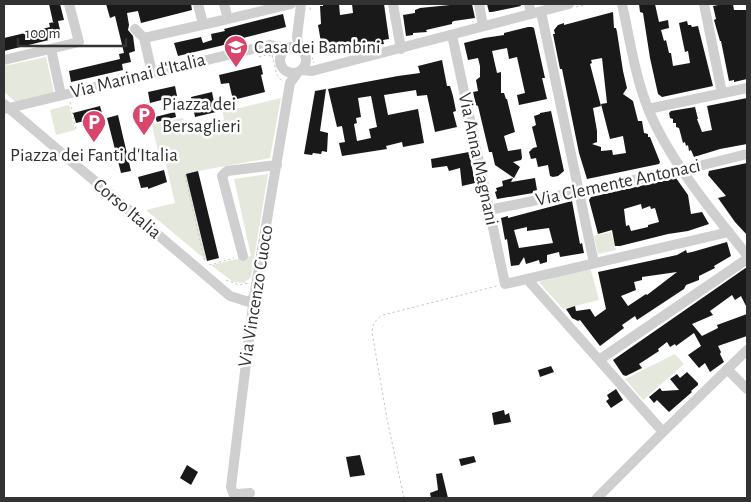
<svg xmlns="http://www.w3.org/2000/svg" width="751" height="502" font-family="'Alegreya Sans',sans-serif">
<rect width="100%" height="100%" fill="#fff"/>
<!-- green -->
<path fill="#e5e8dc" d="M46 57 54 93 16 102 4 92V66Z
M281 98 270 158 198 171 206 260 146 210 175 203 164 155H159L150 117 153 116 155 124 183 118 186 129 224 120 223 112Z
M69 105 75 130 56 135 50 110Z
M268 174 251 277 244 283 233 282 211 265 251 256 234 179Z
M611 232 616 250 598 254 594 236Z
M590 267 599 300 563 309 539 282Z
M675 354 684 364 643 400 625 379Z"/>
<!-- building -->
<path fill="#191919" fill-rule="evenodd" d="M49 4H60L64 20 58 21 60 30 51 33 53 39 4 51V38L50 27 49 23 55 22H53Z
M106 4H191L192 10 141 23 138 11 127 13 129 25 128 30 133 36 135 51 129 53 131 62 122 64 123 70 71 82 69 71 120 59 119 54 124 53 115 16 110 18Z
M323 4H339L340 15 353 13 352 4H384L389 39 383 40 384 44 349 48V50L326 54 325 47 322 48 318 25 321 24 320 6H323Z
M460 4H472L475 18 454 21 452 22V24L426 30 427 32 413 33V35L406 36 403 15 415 13V10L420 8Z
M487 4H520L521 6 492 12H489Z
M639 4H655L659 22 668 20 669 28 661 30 664 41 666 40 669 53H671L673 66 690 63 688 51 685 52 679 23 687 21 688 25H691L692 27 698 26 713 86 662 97 658 94 650 58 643 13 640 12Z
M723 4H733L734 10H747V79L734 82V80L729 81 721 41H720L714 20 716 19 713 6Z
M613 12 614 28H616L617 32 623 71 627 88 623 94 633 101 638 121H642L644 133 648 134V137H650L660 162 659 164 587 179 579 153 562 69H560L553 34H555L554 30 558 25 564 23V25ZM602 58 607 103 601 104 610 139 623 136 626 153 613 155 612 150 601 151V147L592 144 597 142V131L593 108 601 106 590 64 592 63 591 60Z
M283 14 286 27 227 42 228 44 178 56 174 43 201 37 203 43 212 40 211 34 225 31 224 29Z
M528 27H532L534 28 545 78H542L547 99 519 105 517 95 525 93 517 57 509 59 507 48 492 51 497 73 501 72V93H504L506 99H507L515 132 504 136 508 151 521 149 522 158 521 160 513 162 520 167 514 178 495 165 492 152H489L478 106 476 105 473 92 478 91 476 80 480 77V66L478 58 468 60 464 43 484 38 504 35V33Z
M442 60 447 86H450L453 96 456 111 453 112 457 127 435 132 427 95 417 96 416 90 384 95 388 115 418 109 424 143 403 147 402 142 386 146 387 149 342 156 339 143 345 142 342 126 337 127 328 89 398 76 420 73 418 66ZM371 96 377 127 369 129 371 138 357 141 354 124 357 123 356 118 361 117 358 98Z
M261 65 263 74 261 75 265 92 233 100 229 83 221 84 219 75Z
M175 86 177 96 150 103 148 92Z
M326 89 320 131 328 133 327 152 322 151 321 154 313 153 312 155 304 154 315 91Z
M212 92 216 112 195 117 191 97Z
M747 98V144L720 149 694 157 691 150 689 151 688 145 686 146 685 142 683 143 679 128 676 127V123H673V119L670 118 669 113 671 111 695 107 698 119H697L702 132 712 130 707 106Z
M100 106 103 117 76 123 73 113Z
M551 111 564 171 558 176 553 177 550 176 548 165 538 167 536 158 531 159 529 152 533 148 537 147 532 127 536 125 534 116 540 114V113Z
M175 112 176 117 157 122 155 117Z
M118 115 131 171 121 173 107 118Z
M469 152 475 183 462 186 460 168 449 171 447 166 432 168 431 159Z
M747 163V235L735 222 718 198 726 196 708 175 709 171Z
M164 170 167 182 148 189V187L141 188 138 177Z
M198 171 219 258 207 261 186 174Z
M513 178 511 182 535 178 537 190 533 191V193L497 199 495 192 497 191 496 188 503 186 502 181Z
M676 178 688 195 691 214 702 212 709 224 688 231 668 234 620 246H615L612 230 598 234 589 200 591 197ZM641 204 642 209 650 206 651 209 655 208 659 222 648 225V227L631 231 629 225 626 226 624 209Z
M572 201 580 244 582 243 584 253 560 257 559 252 547 255V262L540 264 539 260 526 264 524 257 519 265 511 266 507 239 505 240 501 218 508 216V218ZM527 227V231L549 228 553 243 519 248 514 230Z
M727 242 731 256 714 266 715 268 699 276V280L686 285 684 289 637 320 635 316 622 325 624 328 600 346 580 320 578 321 572 318 566 309 575 306 576 311 590 309 595 317 606 309 598 272 677 255 686 250 687 253 692 252ZM677 272 647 295 646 294 628 306 621 296 636 290 634 282 642 280V277Z
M747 267V308L741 296 735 300 732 295 710 311 713 315 692 324 702 336 718 328 717 325 747 314V336L718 346 721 352 720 354 724 362 710 372 705 363 699 368 688 355 701 346 694 333 676 346 675 344 670 347 667 342 658 349 659 351 639 364 642 368 626 376 623 375 613 360Z
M551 366 554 372 540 377 538 370Z
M687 372 698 383V385L691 391 692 392 669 412 657 400 654 403 649 397 660 388 662 391 679 390 670 379 677 374 680 378Z
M616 389 623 400 611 408 606 401 609 399 607 395Z
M504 410 505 415 509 413 511 422 494 425 492 413Z
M360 455 365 475 350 477 346 457Z
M474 456 476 462 461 466 459 459Z
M187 465 198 472 191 485 180 478Z
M442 473 448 498H431L430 493 438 490 436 474Z"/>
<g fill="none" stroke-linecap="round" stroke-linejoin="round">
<!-- path -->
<path stroke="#c9c9c9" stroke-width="1" stroke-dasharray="2.5 2.5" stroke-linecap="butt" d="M576 7 589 4
M310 10 311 4
M307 43 314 63
M272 55 277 75 282 81
M259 57 266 55 272 56
M70 102 76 130
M185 175 205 262
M209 265 234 258
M226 280 239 285 248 283
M404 498 387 419 373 338C371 327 373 321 383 315L497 286"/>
<!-- minor -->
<path stroke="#cfcfcf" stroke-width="10" d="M198 4 203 24
M224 4 228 19 291 4
M393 4 401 49
M479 4 483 26
M529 4 531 14
M622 4C630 40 635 77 649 111 670 161 713 213 747 255
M704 4 722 93
M541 12 594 263
M135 29 144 38 152 73
M452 35 505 284 729 232
M144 38 228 19
M280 60a13 13 0 1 1 26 0a13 13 0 1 1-26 0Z
M299 48 297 37 301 4
M51 49 61 95
M4 60 79 42 69 4
M302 70 312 71 569 4
M4 104 230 296 249 302 254 297
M5 109 269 45 286 48
M648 109 747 88
M489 210 683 170 747 154
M243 256 222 176 227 171 277 165
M527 279 663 432
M599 360 747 259
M727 369 747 389
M250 493 238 494 233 493 231 487 254 297 290 83 298 72
M597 498 663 432 747 350"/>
</g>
<!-- icons -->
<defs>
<g id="school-pin" transform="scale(1.25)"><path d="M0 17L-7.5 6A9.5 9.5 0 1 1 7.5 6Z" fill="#d8466e" stroke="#fff"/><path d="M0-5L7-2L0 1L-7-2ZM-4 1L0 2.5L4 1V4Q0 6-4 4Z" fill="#fff"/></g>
<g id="parking-pin" transform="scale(1.25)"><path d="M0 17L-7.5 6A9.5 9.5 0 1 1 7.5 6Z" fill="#d8466e" stroke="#fff"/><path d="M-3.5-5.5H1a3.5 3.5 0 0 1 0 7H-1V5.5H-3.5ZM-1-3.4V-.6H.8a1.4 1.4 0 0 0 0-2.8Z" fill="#fff"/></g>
</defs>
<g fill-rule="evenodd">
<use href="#school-pin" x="236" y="47"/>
<use href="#parking-pin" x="144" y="115"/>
<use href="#parking-pin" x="94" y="122"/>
</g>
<g text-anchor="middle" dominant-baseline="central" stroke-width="5" stroke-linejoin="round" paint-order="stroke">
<!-- poi labels -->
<g font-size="19" fill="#323232" stroke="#fff" text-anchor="start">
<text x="254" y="47">Casa dei Bambini</text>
<text x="162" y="104">Piazza dei<tspan x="162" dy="22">Bersaglieri</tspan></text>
<text x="94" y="155" text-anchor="middle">Piazza dei Fanti d'Italia</text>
</g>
<!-- street labels -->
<g font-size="19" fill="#323232" stroke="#fff">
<text transform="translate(138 76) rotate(-14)">Via Marinai d'Italia</text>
<text transform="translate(478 159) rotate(78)">Via Anna Magnani</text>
<text transform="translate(618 183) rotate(-12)">Via Clemente Antonaci</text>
<text transform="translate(127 209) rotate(40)">Corso Italia</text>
<text transform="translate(256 296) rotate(-81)">Via Vincenzo Cuoco</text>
</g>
</g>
<!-- border -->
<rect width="751" height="502" fill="none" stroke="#323232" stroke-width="10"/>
<!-- scale -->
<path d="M18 38v8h108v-8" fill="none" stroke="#323232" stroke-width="2.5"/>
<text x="25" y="38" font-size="15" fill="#323232" stroke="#ffffff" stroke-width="4" paint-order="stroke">100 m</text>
</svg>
